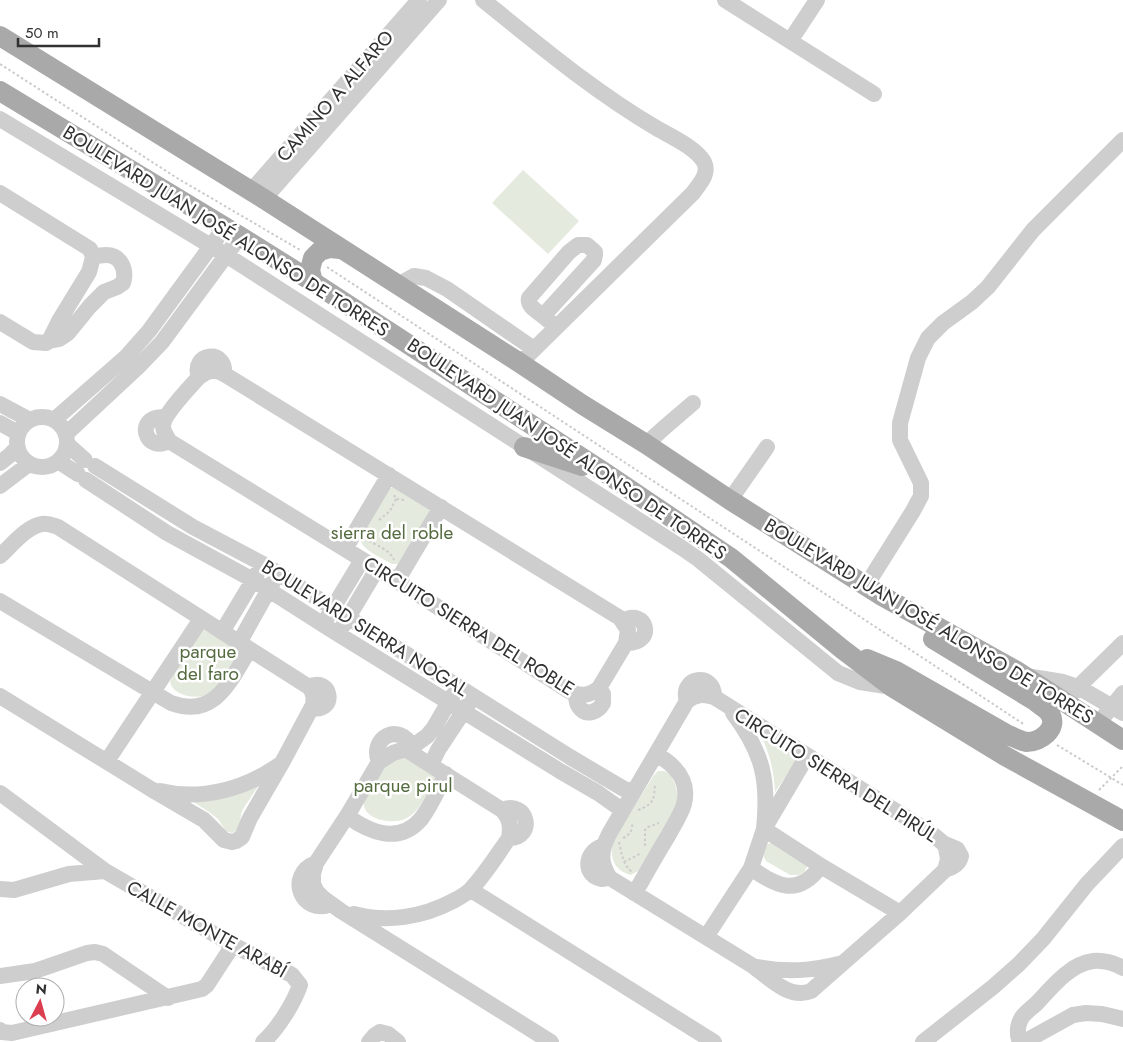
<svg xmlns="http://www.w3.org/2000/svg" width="1123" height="1042" font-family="Jost,sans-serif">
<rect width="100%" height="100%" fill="#fff"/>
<!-- green -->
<path fill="#e4eadd" d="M523 170 579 221 548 254 492 203Z
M395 486 432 509 398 564H392C382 558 362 550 360 539L389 489Z
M204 630 237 647C238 649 238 652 238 655 237 658 217 688 214 691 202 701 174 698 170 682L173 675 201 631Z
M758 730 796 757 794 764 775 792C774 770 769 750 758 730Z
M396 753 435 777 434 781C427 792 421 809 410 816 406 819 400 821 395 821 382 823 358 815 365 798L392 757Z
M658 771H664L670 774 675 784 677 792V806L638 871 631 875C614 871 609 857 613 840L654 775Z
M263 779 243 809 241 814 240 829 232 833 226 831 218 819 209 812 183 795Z
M773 841 808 865 804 872 799 875H790L766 861 764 857V853L767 845Z"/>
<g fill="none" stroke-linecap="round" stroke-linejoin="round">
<!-- path -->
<path stroke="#cbcbcb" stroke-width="2" stroke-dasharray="2.5 2.5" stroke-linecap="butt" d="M0 64 177 178 300 250
M327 267 1025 725
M394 495 396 499 404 500
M379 520 390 511 396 499
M369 541 372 539 374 528
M369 541C378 546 390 550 394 560
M1057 745 1123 785
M1099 790 1123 766
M638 810C654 804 654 800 655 784
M623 838C630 835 633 830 632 822
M619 842C622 853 622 864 632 872
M645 846V830L648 827 659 823
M624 862 634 857 641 853"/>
<!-- minor -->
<path stroke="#cecece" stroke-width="16" d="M483 0C540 46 595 92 658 129 672 137 696 148 704 162 710 174 699 184 693 193L520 363
M725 0 874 94
M790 41 817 0
M0 119 226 255 682 548 698 559 838 673 860 682 892 687
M251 191 419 0
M0 193 90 249 93 257 89 272 59 321 49 341
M264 199 439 0
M398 285 414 276 426 278 447 289 534 349
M543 316C537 311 527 306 529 298L569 252 578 245H587L595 252V255L594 260 543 316 556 327
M0 322 33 342 46 343 49 341 59 339 68 333 90 306 104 292 117 287 123 283C127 270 121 255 106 255 102 255 97 256 93 257
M211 371H218L224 374 620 618 628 630 626 643 599 688C589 696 581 697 569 691L397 581 169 441C167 436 163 432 163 426 163 415 191 386 199 377L205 373Z
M199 377C190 353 227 348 224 374
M0 404 30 420
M17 442a25 25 0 1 1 50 0a25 25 0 1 1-50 0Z
M166 417C162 417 157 417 153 419 138 426 148 452 169 441
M54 420 126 357 149 331 225 227
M0 423 18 433
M66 434 138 367 162 342 233 246
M67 444 85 460
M646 444 665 427 693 403
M58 461 78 474
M0 463 10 455 17 448
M95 466 193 527 263 564 570 757 624 789 634 791
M86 480 167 533 253 580 330 629 560 771 598 793 622 810
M0 486 29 464
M730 500 767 447
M345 549 389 475
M0 556C11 546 27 526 42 524 48 523 52 525 58 527L309 687C314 693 314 698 313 705L283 761 250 818 242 837 236 841 232 842 224 840 204 820 151 789 0 696
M397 581 441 507
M866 586 913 511 921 496V483L900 440V423L918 358 928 338 943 323 972 302 988 287 1033 230 1123 140
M0 601 171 703C215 719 230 681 249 650
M328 616 362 560
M623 621C646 607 657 644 626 643
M343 626 377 569
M222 632 258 572
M239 643 273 582
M1026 676 1063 682 1078 687 1123 713
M309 687C332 676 337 713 312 708
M576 694C576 698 576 703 579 707 586 717 598 712 603 703V694L599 688
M1071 694 1123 643
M453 695 433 729 427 736 412 747 393 753 379 762 347 816 316 863 313 874V884L317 892 323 898 341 911 551 1042
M687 701C679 676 715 672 714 697
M733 713C763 753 769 780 764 829L821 866 900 913
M1105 715 1123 693
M107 761 201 619
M379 762C369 737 400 722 412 747
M431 765 438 750 469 703
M160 791C201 801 245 789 279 765
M0 793 105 871 233 945 292 975 300 985C294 1003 277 1030 263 1042
M502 810C528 799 536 838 509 838
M347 816C369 832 399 845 421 819 431 806 438 789 446 774
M943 843 957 849 961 856C959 865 952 867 945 870
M603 846C584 852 583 876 602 879 605 879 607 878 610 878
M316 863C285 875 302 916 331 904
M751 868C777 887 798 897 821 866
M0 889 14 890 69 874 105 871
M471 890 714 1042
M634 893 640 884C649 868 658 852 668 836 673 826 681 815 684 804 690 780 675 765 656 754
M354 914C387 923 423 917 453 901 459 898 467 894 472 888 486 873 497 855 509 838 511 826 510 819 502 810L405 749
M706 937 751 868 764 829 807 756
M753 966C769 978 790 1000 811 991L900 913 945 870 948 859 946 848 943 843 931 833 714 697C703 694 696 694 687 701L609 834C601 850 599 862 610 878L753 966C785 973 812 971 843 963
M0 976 35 971 87 953 95 952 103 954 168 998
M0 1030 2 1032 12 1033 202 989 207 985 233 945
M369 1042 374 1036 380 1032 388 1034 398 1042
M923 1042 993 987 1019 964 1043 939 1087 884 1123 846
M1020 1042C1017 1036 1017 1026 1021 1019 1024 1013 1032 1008 1037 1003 1052 987 1070 964 1093 961 1104 960 1114 963 1123 968
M1024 1042 1073 1015 1086 1013 1102 1014 1123 1019"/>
<!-- major -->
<path stroke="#a9a9a9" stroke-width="20" d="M0 36 264 199 520 363 583 405 646 444 730 500 882 596 1015 670 1123 740
M0 91 225 227 313 282 607 474 731 558 842 649 892 687 1005 756 1123 821
M313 282 310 270 313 258 320 251 330 248 340 249
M524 447 582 466
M867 659 896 671 1008 735C1014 737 1020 741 1027 742 1040 742 1059 729 1050 714 1047 709 1039 705 1035 701L933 639"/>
</g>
<g text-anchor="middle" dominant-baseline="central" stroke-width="5" stroke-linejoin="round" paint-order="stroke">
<!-- street labels -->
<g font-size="19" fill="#313131" stroke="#fff">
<text transform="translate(335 96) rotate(-49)">CAMINO A ALFARO</text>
<text transform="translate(226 231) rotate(32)">BOULEVARD JUAN JOSÉ ALONSO DE TORRES</text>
<text transform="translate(567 449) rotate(34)">BOULEVARD JUAN JOSÉ ALONSO DE TORRES</text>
<text transform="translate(929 621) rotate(31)">BOULEVARD JUAN JOSÉ ALONSO DE TORRES</text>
<text transform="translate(469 626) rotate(32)">CIRCUITO SIERRA DEL ROBLE</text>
<text transform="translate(365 628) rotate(32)">BOULEVARD SIERRA NOGAL</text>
<text transform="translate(836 775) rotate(32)">CIRCUITO SIERRA DEL PIRÚL</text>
<text transform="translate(207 929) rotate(29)">CALLE MONTE ARABÍ</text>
</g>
<!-- park labels -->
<g font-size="19" fill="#556b40" stroke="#fff">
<text x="392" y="532">sierra del roble</text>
<text x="208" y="651">parque<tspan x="208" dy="22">del faro</tspan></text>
<text x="403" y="785">parque pirul</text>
</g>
</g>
<!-- north arrow -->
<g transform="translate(40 1002) rotate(6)"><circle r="24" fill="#ffffff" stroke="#adadad"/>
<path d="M0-4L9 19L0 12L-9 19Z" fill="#db3f4f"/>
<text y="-8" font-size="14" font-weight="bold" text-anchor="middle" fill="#313131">N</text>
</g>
<!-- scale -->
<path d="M18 38v8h81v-8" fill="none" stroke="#313131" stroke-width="2.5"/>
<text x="25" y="38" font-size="15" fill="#313131" stroke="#ffffff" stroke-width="4" paint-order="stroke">50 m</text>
</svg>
